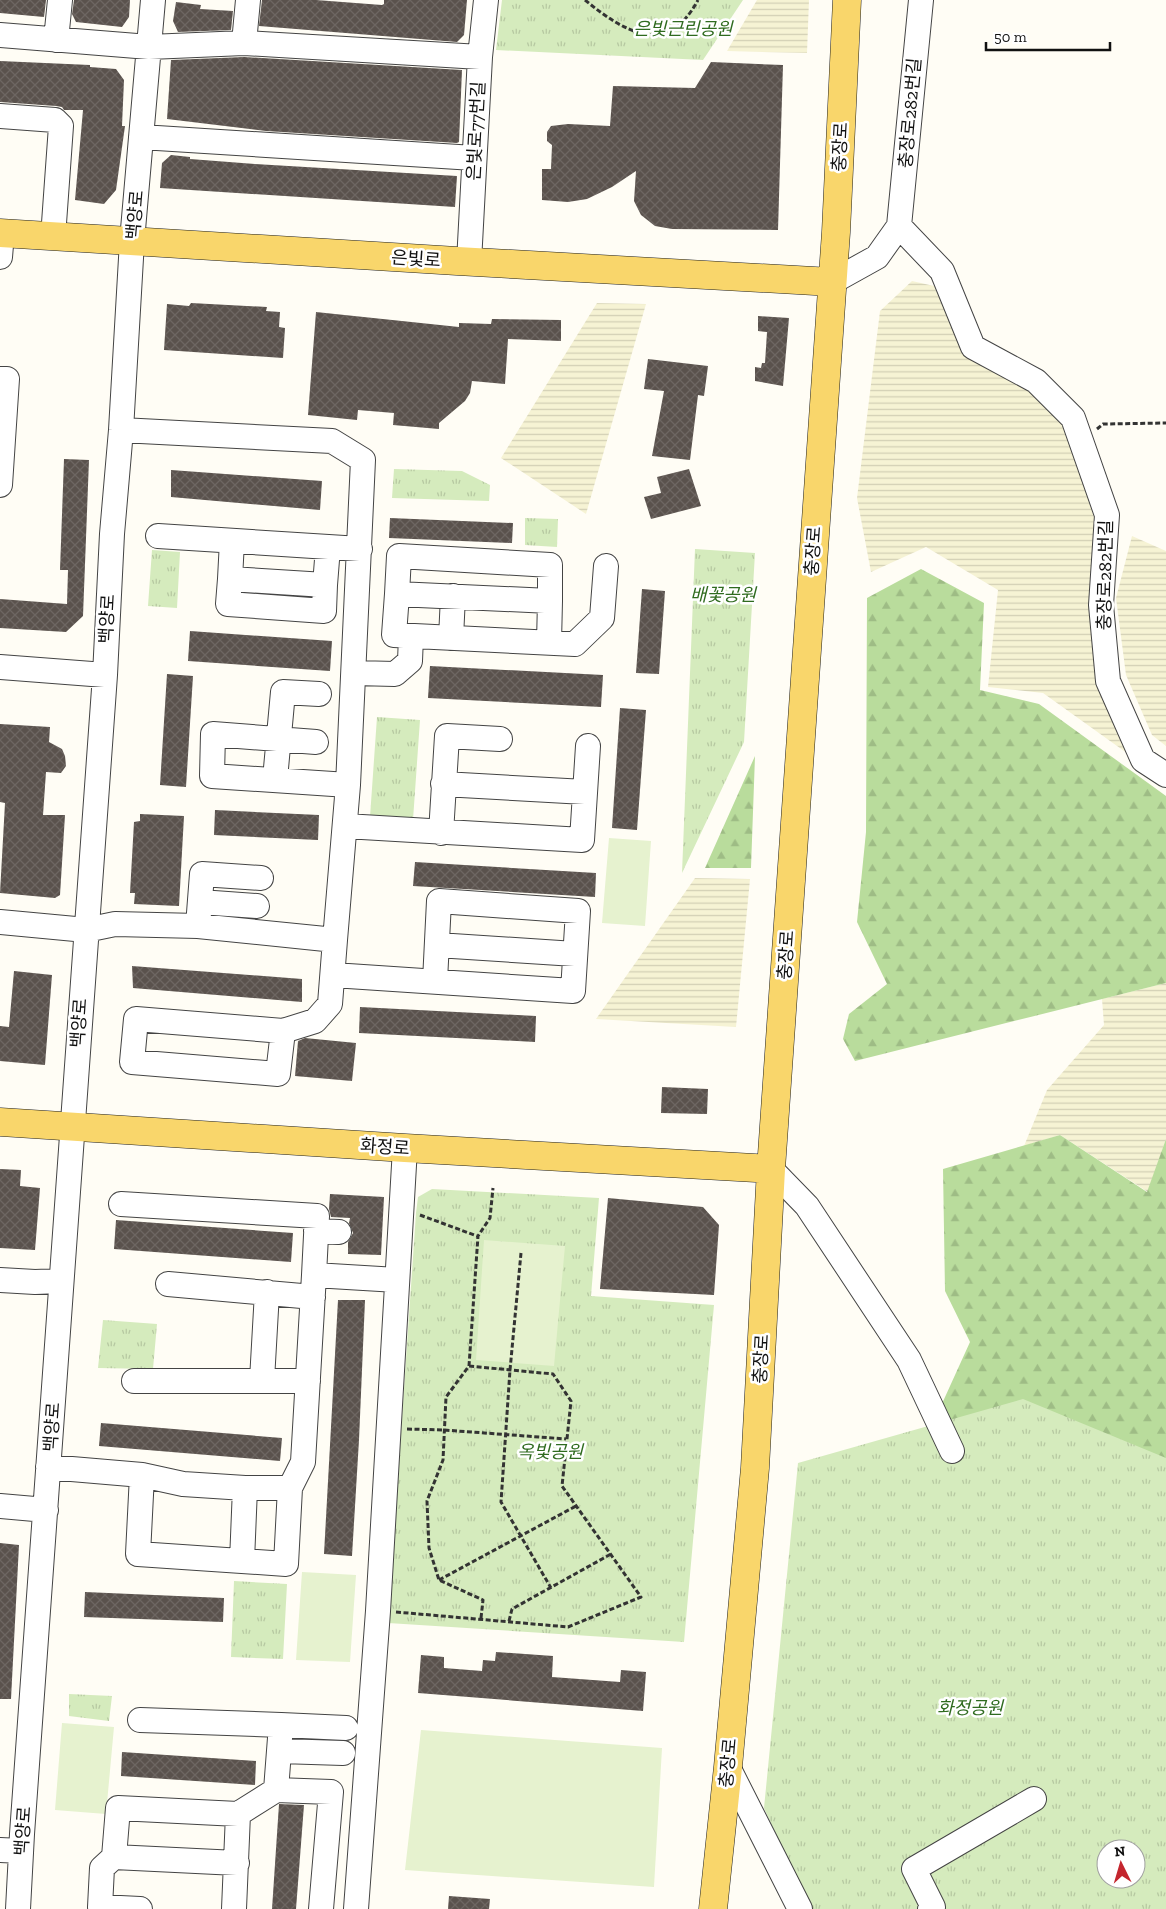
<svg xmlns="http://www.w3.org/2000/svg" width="1166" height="1909" font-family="'Zilla Slab','Noto Sans KR',serif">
<defs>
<pattern id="farmland-rules" width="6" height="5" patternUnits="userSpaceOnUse" patternTransform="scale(1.25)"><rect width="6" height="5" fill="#f6f3d4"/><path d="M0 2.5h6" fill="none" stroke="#d2cfb5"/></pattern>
<pattern id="forest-firs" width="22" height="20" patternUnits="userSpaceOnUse" patternTransform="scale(1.25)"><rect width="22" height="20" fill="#b9dc9c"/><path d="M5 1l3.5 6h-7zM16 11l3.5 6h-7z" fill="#9ebc85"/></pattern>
<pattern id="park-tufts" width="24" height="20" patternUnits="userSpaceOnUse" patternTransform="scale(1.25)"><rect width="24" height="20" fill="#d5ebbd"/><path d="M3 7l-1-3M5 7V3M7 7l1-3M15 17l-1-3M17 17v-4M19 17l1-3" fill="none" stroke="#b6c8a1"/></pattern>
<pattern id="building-cross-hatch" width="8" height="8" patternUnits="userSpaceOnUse" patternTransform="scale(1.25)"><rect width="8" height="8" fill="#5a524d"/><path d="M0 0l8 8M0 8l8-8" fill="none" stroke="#6d6662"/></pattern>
</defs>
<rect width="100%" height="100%" fill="#fffdf5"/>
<!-- farmland -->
<path fill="url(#farmland-rules)" d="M757 0H809L807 53 727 51Z
M912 281 934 286 965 355 1028 390 1065 426 1094 517 1089 606 1098 685 1131 756 1043 693 988 687 998 590 926 547 871 572 857 498 880 311Z
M597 303 646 304 586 514 501 458Z
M1132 536 1166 551V746L1152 735 1126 675 1116 598Z
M695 878 750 879 736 1027 596 1019Z
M1166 983V1139L1148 1192 1060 1135 1024 1146 1047 1090 1104 1025 1102 999Z"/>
<!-- forest -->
<path fill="url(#forest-firs)" d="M921 569 984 603 980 690 1039 704 1166 796V983L855 1061 843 1039 849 1014 887 984 857 922 866 832 867 598Z
M755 756 751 868H705Z
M1060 1135 1147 1192 1166 1139V1763L896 1505 970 1342 945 1291 943 1169Z"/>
<!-- park -->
<path fill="url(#park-tufts)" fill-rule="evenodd" d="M502 0H743L703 60 496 50Z
M394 469 462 471 490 485 489 501 392 498Z
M525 518 558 519 557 547 525 545Z
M695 549 755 553 744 742 682 873Z
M152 550 180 552 177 608 148 606Z
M377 717 420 720 413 820 370 817Z
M432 1189 599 1198 591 1296 714 1305 684 1642 388 1623 416 1213 418 1197Z
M103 1320 157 1324 153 1369 98 1368Z
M1023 1399 1166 1458V1909H810L764 1808 798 1463ZM1106 1849H1136V1879H1106Z
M234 1581 287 1584 283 1659 231 1657Z
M69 1694 112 1696 109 1721 69 1716Z"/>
<!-- pitch -->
<path fill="#e6f2cf" d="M609 838 651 841 645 926 602 923Z
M484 1240 565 1246 554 1366 476 1360Z
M302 1572 356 1575 350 1662 296 1660Z
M62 1723 114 1727 106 1814 55 1810Z
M421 1730 662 1748 654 1887 405 1870Z"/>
<!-- building -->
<path fill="url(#building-cross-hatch)" d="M0 0H46L44 17 0 13Z
M74 0H130L129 17 122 27 76 22 72 14Z
M262 0H316L382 5 384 4V0H467L464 35 457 42 259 26Z
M176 2 201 5 200 9 233 11 231 30 178 32 173 21Z
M244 57 462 70 459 142 457 143 266 131 167 119 171 60Z
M0 61 90 65V67L116 69 124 80 122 126H125L116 190 104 204 75 200 83 110H64L62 107 56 106 0 102Z
M711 62 783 65 778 230 672 229 655 226 641 215 634 201 636 171 612 187 587 199 568 202 542 200V169H551L552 145 547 141V132L551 126 568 124 610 126 613 86 695 88Z
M171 155 190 157V159L255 164 457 176 455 207 160 188 162 163Z
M191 303 267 307 266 311 280 312 279 327 285 328 283 358 164 350 167 304 189 306Z
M316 312 459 327V323L491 324 492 319 561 320V341L508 339 505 384 472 381 470 393 465 401 439 423V429L393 425 394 413 358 410 357 420 308 415Z
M758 316 789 318 783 386 755 381V367L761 368 762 363H765L767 332 758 331Z
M648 359 708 366 704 396 698 395 690 460 652 456 664 391 644 389Z
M64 459 89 460 83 616 66 632 0 628V599L67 604 68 570H60Z
M689 469 701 506 651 519 644 497 661 493 657 477Z
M171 470 322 481 320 510 171 497Z
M390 518 513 523 512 543 389 538Z
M642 589 665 591 659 674 636 673Z
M190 631 332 641 330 671 188 661Z
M430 666 603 675 601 707 428 698Z
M167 674 193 676 186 787 160 785Z
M620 708 646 710 637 830 612 828Z
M0 724 50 727 49 742 62 749 65 756 66 766 61 773 46 772 43 815H65L60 895 55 898 0 893 5 803 0 802Z
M215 810 319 815 318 840 214 835Z
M140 814 184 816 179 906 134 904 135 893H130L134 822 140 821Z
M415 862 596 873 595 897 413 886Z
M132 966 302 979V1002L133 988Z
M14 971 52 975 45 1065 0 1061V1026L9 1027Z
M360 1007 536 1016 535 1042 359 1033Z
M305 1038 356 1043 352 1081 295 1076 298 1041Z
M662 1087 708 1089 707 1114 661 1113Z
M0 1169 21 1170 20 1186 40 1188 35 1250 0 1248Z
M330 1194 384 1197 381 1255 348 1254V1242L353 1233 349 1223 350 1218 331 1217 329 1209Z
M608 1198 703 1207 719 1225 714 1295 600 1289Z
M116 1220 293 1233 291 1262 114 1249Z
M338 1300H365L359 1440 352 1556 324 1554Z
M101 1423 282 1438 280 1461 99 1446Z
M0 1543 19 1545 11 1699H0Z
M85 1592 224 1598 223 1622 84 1617Z
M496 1652 553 1656 552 1677 620 1682 621 1670 646 1672 643 1711 418 1693 421 1655 444 1657V1668L482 1671 483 1660 495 1661Z
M122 1752 256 1761 255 1785 121 1776Z
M279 1804 304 1805 296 1909H272Z
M449 1896 490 1899 489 1909H448Z"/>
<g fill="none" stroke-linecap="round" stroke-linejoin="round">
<!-- minor casing -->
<g stroke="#444" stroke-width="26">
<path id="minor" d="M0 35 149 47 244 43 480 57
M56 40 60 0
M244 43 248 0
M0 116 55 120 61 126 53 237
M141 137 474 158
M899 226 942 271 973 347 1036 381 1073 418 1107 515 1101 605 1108 681 1143 760 1166 775
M0 257 2 233
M469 262 480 57 486 0
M832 282 877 257 899 226 921 0
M0 379H7L0 485
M158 536 360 549
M232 541 230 579 325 585 328 547
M399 556 550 565V601L397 594Z
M230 579 228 604 324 611 325 585
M397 594 394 635 575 644 602 618 606 566
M451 638 453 596
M549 642 550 601
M0 667 105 675
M355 673 395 674 410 661 411 636
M316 742 213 734 212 776 348 785
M275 779 283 692 319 694
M443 784 585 792
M345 826 582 840 588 746
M441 833 447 736 500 739
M200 902 257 906
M0 922 86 930 115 924 198 926 335 940 348 785 363 460 332 441 121 430
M198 926 202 874 261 878
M437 945 575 954
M333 975 573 991 578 911 439 901 435 981
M283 1031 278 1074 132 1062 136 1019 283 1031 315 1021 330 1004 335 940
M771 1169 807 1206 909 1360 952 1451
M121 1204 317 1216 314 1275
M316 1231 339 1232
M0 1280 35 1282 61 1281
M168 1284 313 1297
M262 1380 267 1292
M134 1381H308
M48 1467 142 1475 183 1484 245 1488H290L303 1462 314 1275 397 1280
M142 1475 138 1554 286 1564 290 1488
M0 1506 46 1510
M242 1561 245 1488
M140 1720 281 1725 276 1790
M281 1725 346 1728
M280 1751 343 1753
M728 1767 800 1909
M0 1850 21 1851
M114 1857 237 1863
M18 1909 22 1834 105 675 112 534 121 430 132 241 153 0
M140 1909 100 1907 102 1868 114 1857 118 1808 238 1814
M234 1909 238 1814 276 1790 331 1792 321 1909
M356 1909 378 1611 405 1148
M930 1909 933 1907 914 1869 1034 1799"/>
</g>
<!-- major casing -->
<g stroke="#222" stroke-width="29">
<path id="major" d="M0 233 457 261 832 282
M0 1122 405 1148 771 1169
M713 1909 728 1767 755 1468 771 1169 836 232 847 0"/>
</g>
<!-- path -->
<path stroke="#333" stroke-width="3" stroke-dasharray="5 2.5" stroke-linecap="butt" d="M585 0C624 32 667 58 698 0
M1097 429 1103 424 1166 423
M420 1215 477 1236
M521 1253 510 1370 501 1502 551 1588
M407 1429 444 1430 566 1439
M439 1580 576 1506
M396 1612 568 1627 641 1597 562 1486 571 1401 553 1374 469 1366
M481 1618 483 1600 439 1580 429 1548 427 1501 443 1460 446 1397 469 1366 478 1236 490 1218 493 1188
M509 1621 512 1609 611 1554"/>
<!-- minor -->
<use href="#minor" stroke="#fff" stroke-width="24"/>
<!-- major -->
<use href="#major" stroke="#f9d66b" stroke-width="28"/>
</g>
<g text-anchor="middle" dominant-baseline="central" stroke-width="5" stroke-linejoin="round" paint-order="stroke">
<!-- park labels -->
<g font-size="18" font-style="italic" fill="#2f6b1f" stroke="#fff">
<text x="683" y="29">은빛근린공원</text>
<text x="723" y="595">배꽃공원</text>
<text x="550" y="1452">옥빛공원</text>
<text x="970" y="1708">화정공원</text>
</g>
<!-- street labels -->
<g font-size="18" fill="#111" stroke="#fff">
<text transform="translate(910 113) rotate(-85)">충장로282번길</text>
<text transform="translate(476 131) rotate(-87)">은빛로77번길</text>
<text transform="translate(840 147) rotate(-87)">충장로</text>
<text transform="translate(135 215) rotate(-85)">백양로</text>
<text transform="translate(416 259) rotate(4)">은빛로</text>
<text transform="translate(813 551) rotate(-86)">충장로</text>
<text transform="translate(1105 575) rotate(-89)">충장로282번길</text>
<text transform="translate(107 619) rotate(-87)">백양로</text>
<text transform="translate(786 955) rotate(-86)">충장로</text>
<text transform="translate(79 1023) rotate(-86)">백양로</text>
<text transform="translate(385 1147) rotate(4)">화정로</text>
<text transform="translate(761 1359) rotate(-87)">충장로</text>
<text transform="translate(52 1427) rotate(-86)">백양로</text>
<text transform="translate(728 1763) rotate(-85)">충장로</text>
<text transform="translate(23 1831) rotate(-86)">백양로</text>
</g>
</g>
<!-- north arrow -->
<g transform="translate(1121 1864) rotate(355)"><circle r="24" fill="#ffffff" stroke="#a0a0a0"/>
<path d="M0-4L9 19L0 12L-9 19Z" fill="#c4262e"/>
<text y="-8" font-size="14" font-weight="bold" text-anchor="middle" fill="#111111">N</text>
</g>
<!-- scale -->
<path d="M986 42v8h124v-8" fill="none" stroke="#111111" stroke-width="2.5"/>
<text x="994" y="42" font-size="15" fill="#111111" stroke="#ffffff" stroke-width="4" paint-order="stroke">50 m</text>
</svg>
